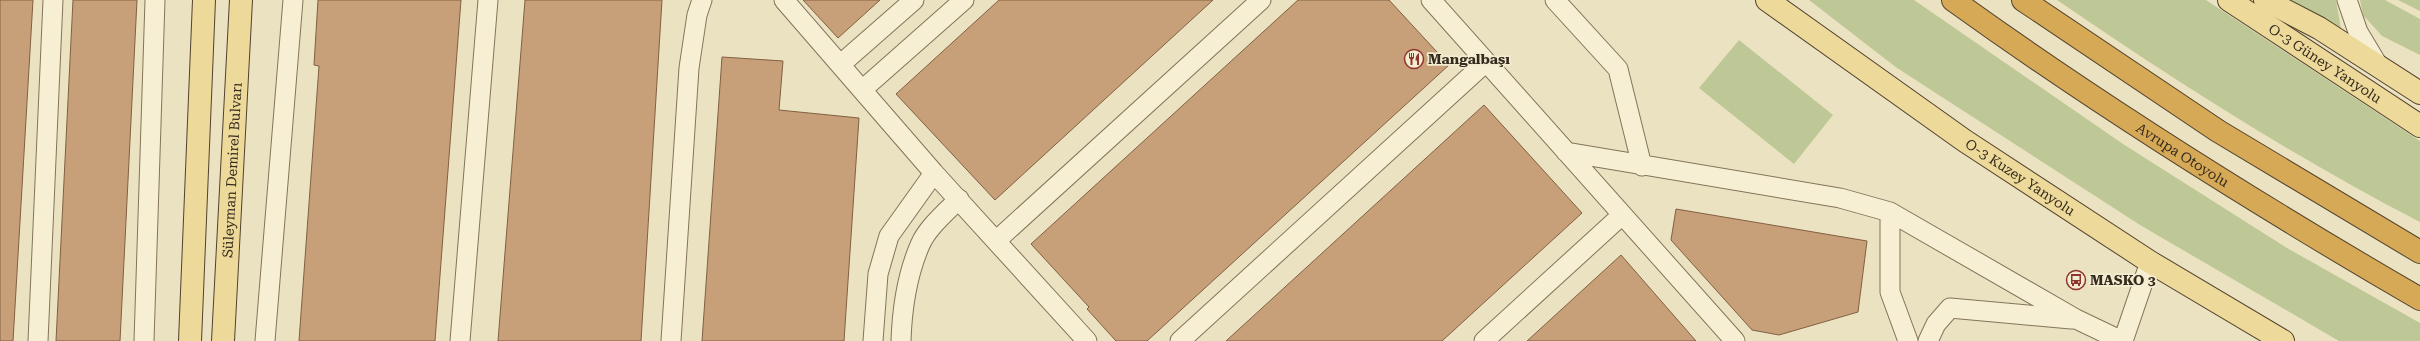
<svg xmlns="http://www.w3.org/2000/svg" width="2420" height="341" font-family="'Roboto Serif',serif">
<rect width="100%" height="100%" fill="#ebe2c1"/>
<!-- green -->
<path fill="#bec896" d="M1809 0H1914L2123 144 2287 248 2420 323V341H2339L2140 225 1897 68Z
M2057 0H2206L2420 141V222C2294 157 2174 80 2057 0Z
M2286 0H2336L2341 29Z
M2360 0H2385L2420 19V55L2382 36 2363 15Z
M2398 0H2420V11Z
M1739 40 1833 115 1794 164 1699 88Z"/>
<!-- building -->
<path fill="#c7a079" stroke="#816041" d="M0 0H33L13 341H0Z
M73 0H137L120 341H56Z
M318 0H461L435 341H299L319 66 314 65Z
M525 0H662L641 341H498Z
M803 0H880L838 38Z
M999 0H1213L995 200 896 94Z
M1298 0H1389L1449 65 1147 341H1116L1087 309 1089 307 1031 244Z
M722 57 783 61 779 110 859 118 844 341H702Z
M1484 105 1582 213 1442 341H1226Z
M1676 209 1867 241 1858 312 1779 335 1752 330 1671 240Z
M1621 255 1696 341H1527Z"/>
<g fill="none" stroke-linecap="round" stroke-linejoin="round">
<!-- minor casing -->
<g stroke="#83745a" stroke-width="21">
<path id="minor" d="M784 0 934 173 1087 341
M1431 0 1735 341
M1555 0 1618 69 1642 166
M2347 0 2358 32 2379 67
M841 64 914 0
M862 90 964 0
M1566 152 1840 198 1890 212 2076 319 2122 341
M1890 212V292L1908 341
M997 240 1261 0
M38 341 53 0
M144 341 155 0
M265 341 293 0
M460 341 488 0
M671 341 689 68 697 15 702 0
M873 341 878 274 889 236 934 173
M901 341C902 309 907 275 920 245 927 228 946 212 959 199
M1180 341 1486 62
M1484 341 1622 215
M1928 341 1936 324 1950 308 2071 319
M2123 341 2150 262"/>
</g>
<!-- major casing -->
<g stroke="#51412e" stroke-width="24">
<g id="major">
<path id="s1" d="M1767 0 1965 141 2150 262 2283 341"/>
<path id="s2" d="M2229 0 2420 126"/>
<path d="M2265 0 2319 28 2420 93"/>
<path d="M190 341 204 0"/>
<path id="s3" d="M223 341 241 0"/>
</g>
</g>
<!-- highway casing -->
<g stroke="#51412e" stroke-width="24">
<g id="highway">
<path id="s4" d="M1953 0C2103 108 2260 206 2420 299"/>
<path d="M2023 0 2218 131 2420 252"/>
</g>
</g>
<!-- minor -->
<use href="#minor" stroke="#f6efd4" stroke-width="19"/>
<!-- major -->
<use href="#major" stroke="#edda9a" stroke-width="22"/>
<!-- highway -->
<use href="#highway" stroke="#d6a956" stroke-width="22"/>
</g>
<!-- icons -->
<defs>
<g id="restaurant-ring" transform="scale(1)"><circle r="9.5" fill="#f3ecd0" stroke="#8e352e" stroke-width="1.5"/><path d="M-5-6h1v4h1v-4h1v4h1v-4h1v5L-1.5 .5V6h-2V.5L-5-1ZM5-6V6H3V1.5H1.5Q1.5-4 5-6Z" fill="#8e352e"/></g>
<g id="bus-ring" transform="scale(1)"><circle r="9.5" fill="#f3ecd0" stroke="#8e352e" stroke-width="1.5"/><path d="M-5-6H5V4H4V6H2V4H-2V6H-4V4H-5ZM-3.5-4V0h7V-4ZM-3.5 1.2v1.5H-2V1.2ZM2 1.2v1.5H3.5V1.2Z" fill="#8e352e"/></g>
</defs>
<g fill-rule="evenodd">
<use href="#restaurant-ring" x="1414" y="59"/>
<use href="#bus-ring" x="2076" y="280"/>
</g>
<g text-anchor="middle" dominant-baseline="central" stroke-width="3.5" stroke-linejoin="round" paint-order="stroke">
<!-- poi labels -->
<g font-size="14" font-weight="bold" fill="#342a1d" stroke="#f3ecd0" text-anchor="start">
<text x="1428" y="59">Mangalbaşı</text>
<text x="2090" y="280">MASKO 3</text>
</g>
<!-- street labels -->
<g font-size="14" fill="#342a1d" stroke="#f3ecd0">
<text stroke="none"><textPath href="#s2" startOffset="115">O-3 Güney Yanyolu</textPath></text>
<text stroke="none"><textPath href="#s4" startOffset="277">Avrupa Otoyolu</textPath></text>
<text stroke="none"><textPath href="#s3" startOffset="171">Süleyman Demirel Bulvarı</textPath></text>
<text stroke="none"><textPath href="#s1" startOffset="309">O-3 Kuzey Yanyolu</textPath></text>
</g>
</g>
</svg>
